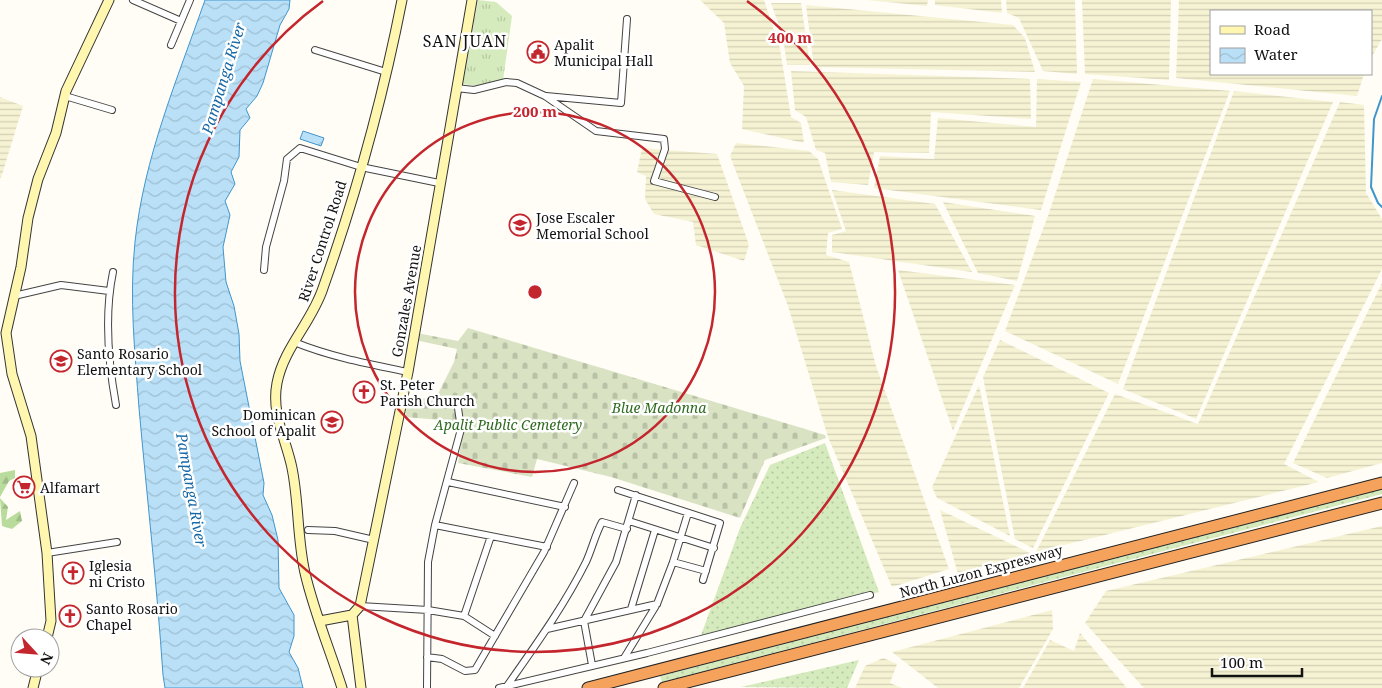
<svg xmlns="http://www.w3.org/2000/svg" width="1382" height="688" font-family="'Noto Serif',serif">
<defs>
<pattern id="farmland-rules" width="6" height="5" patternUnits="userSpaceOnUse" patternTransform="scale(1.25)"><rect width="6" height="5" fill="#f6f3d4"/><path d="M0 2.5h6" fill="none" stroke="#d2cfb5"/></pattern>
<pattern id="grass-dots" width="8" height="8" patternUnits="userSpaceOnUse" patternTransform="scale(1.25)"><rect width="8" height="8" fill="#d5ebbd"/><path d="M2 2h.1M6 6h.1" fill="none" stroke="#b6c8a1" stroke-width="1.8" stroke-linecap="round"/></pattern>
<pattern id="forest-firs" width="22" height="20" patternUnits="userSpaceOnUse" patternTransform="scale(1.25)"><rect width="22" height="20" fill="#b9dc9c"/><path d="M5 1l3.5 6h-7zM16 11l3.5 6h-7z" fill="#9ebc85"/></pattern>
<pattern id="cemetery-stones" width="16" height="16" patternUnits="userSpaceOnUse" patternTransform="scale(1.25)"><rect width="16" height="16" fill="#d9e3c4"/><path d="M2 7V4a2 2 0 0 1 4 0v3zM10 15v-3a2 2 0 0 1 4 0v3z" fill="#b9c2a7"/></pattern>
<pattern id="park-tufts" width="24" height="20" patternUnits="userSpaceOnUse" patternTransform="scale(1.25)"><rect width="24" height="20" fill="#d5ebbd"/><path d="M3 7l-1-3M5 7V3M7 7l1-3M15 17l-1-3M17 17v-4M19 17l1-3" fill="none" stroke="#b6c8a1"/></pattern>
<pattern id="water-waves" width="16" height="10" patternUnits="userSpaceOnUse" patternTransform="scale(1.25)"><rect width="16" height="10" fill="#b9e0f7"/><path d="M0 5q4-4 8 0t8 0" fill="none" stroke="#9ebfd3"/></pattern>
</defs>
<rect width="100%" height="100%" fill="#fffdf5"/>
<!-- farmland -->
<path fill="url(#farmland-rules)" d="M700 0H764L780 49 791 117 801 123 804 143 742 129 744 86 730 63 724 23Z
M867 0H928L927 6Z
M935 0H1001L1002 13 935 5Z
M1006 0H1075L1077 74 1043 71 1019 18 1007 13Z
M1082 0H1171L1169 80 1085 74Z
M1179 0H1382V39L1371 58V11H1211V74H1364L1357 96 1176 78Z
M771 3H801L810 65H787L783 37Z
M806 5 1013 25 1025 38 1035 72 814 67Z
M791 71 1030 79 1031 119 931 112 929 153 874 152 868 185 831 182 825 153 816 150 806 117 795 110Z
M1037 79 1081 82 1041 210 874 188 880 156 934 159 938 118 1036 127Z
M1093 79 1230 91 1118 384 1005 331 1049 213Z
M1234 91 1333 102 1196 419 1123 389Z
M0 97 23 106 1 178H0Z
M1340 102 1364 105 1366 193 1382 219V269L1284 464 1319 482 1036 552 1115 394 1198 424Z
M736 143 809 151 818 159 842 229 828 233 826 255 849 262 876 366 949 569 892 587 828 437 788 306 730 156Z
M642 148 717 154 749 245 744 261 696 245 693 222 654 214 645 199 646 176 637 172Z
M832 190 935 204 972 272 832 252V235L846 231Z
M943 202 1035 216 1017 281 978 273Z
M898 270 1015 285 953 431Z
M1382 283V463L1327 478 1293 463Z
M1000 340 1109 393 1033 548 1015 539 983 377Z
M979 385 1010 536 937 498 932 487Z
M940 510 1030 553 958 574Z
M1382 526V688H1144L1085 623 1106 591Z
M1052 610 1053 629 1019 688H938L892 652Z
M1080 633 1127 688H1023L1050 640 1074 651Z
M883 658 897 664 890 683 902 688H855L865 666Z"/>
<!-- grass -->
<path fill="url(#grass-dots)" d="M825 443 879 592 700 638 740 528 770 465Z
M1382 489V494L662 682 660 676Z
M859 660 847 688 741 687Z"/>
<!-- forest -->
<path fill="url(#forest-firs)" d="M15 470V478L9 481 0 497V473Z
M0 498 8 507 6 520 20 511 22 521 12 529 2 526Z"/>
<!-- cemetery -->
<path fill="url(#cemetery-stones)" d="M468 328 825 435 826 438 765 460 740 518 611 477 537 459 532 477 458 463 464 422 405 417 409 396 435 400 454 362 457 349 415 340 417 333 458 341Z"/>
<!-- park -->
<path fill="url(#park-tufts)" d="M478 0 496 2 512 16 503 80 476 86 463 84Z"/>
<!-- water -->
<path fill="url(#water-waves)" stroke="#3f96cf" d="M205 0H290L289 9 280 25 263 83 257 96 246 109 250 118 240 130 239 157 231 172 235 184 225 201 230 215 223 247 226 282 234 306 239 334 240 361 264 483 263 495 272 515 278 540 279 588 294 615V636L289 652 298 668 303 688H165L163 675C157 586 147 497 139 408 135 353 129 298 135 242 144 157 177 80 205 0Z
M303 131 324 138 321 146 300 139Z"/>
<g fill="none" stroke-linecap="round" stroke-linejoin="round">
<!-- stream -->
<path stroke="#3f96cf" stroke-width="2" d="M1382 96 1374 119 1371 187 1378 203 1382 207"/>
<!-- street casing -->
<g stroke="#444" stroke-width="8">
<path id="street" d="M133 0 181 21
M171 45 190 0
M315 50 386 72
M456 88 474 90 506 82 517 83 545 96 596 131 664 139 665 149 654 181 715 197
M65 96 112 110
M546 96 621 103 627 19
M264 270 266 247 284 181 287 159 300 148 361 167 439 183
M113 272C104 316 108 361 116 405
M14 296 61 285 109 291
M294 342C331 357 369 364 408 372
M448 482 565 507
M618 490 720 523 703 580
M629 521 714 548
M435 525 547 547
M308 530 335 531 374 540
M47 553 117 542
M673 562 706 571
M360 606 428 610 464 616 495 636
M631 609 655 530
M464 616 491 536
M547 629 657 604
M427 657 442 659 465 671 475 670 544 552 574 483
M624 658 657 604 673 562 688 513
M592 665 584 621 616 562 636 495
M507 686C535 646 564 606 586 562 592 549 595 535 602 522L627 529
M427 688 428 562 435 525 461 429 458 408
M499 688 647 653 870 595"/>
</g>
<!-- secondary casing -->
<g stroke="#333" stroke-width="11">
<path id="secondary" d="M320 621 352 615
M47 638 51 621 47 553 31 436 12 374 6 333 21 267 28 218 38 179 56 133 66 91 109 0
M33 688 38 668
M342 688C330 650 314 612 305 573 297 538 299 502 292 468 286 439 271 414 277 383 284 347 312 322 323 288 356 195 383 97 402 0
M361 688 352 615 360 606 408 372 472 0"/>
</g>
<!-- highway casing -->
<g stroke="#222" stroke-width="13">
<path id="highway" d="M588 688 1382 483
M664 688 1382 503"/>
</g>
<!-- street -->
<use href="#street" stroke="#fff" stroke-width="6"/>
<!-- secondary -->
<use href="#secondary" stroke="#fff6b0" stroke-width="9"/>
<!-- highway -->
<use href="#highway" stroke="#f5a25d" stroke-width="11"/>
</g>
<!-- distance rings -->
<g fill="none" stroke="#c4262e" stroke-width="2.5">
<circle cx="535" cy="292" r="180"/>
<path d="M747 1A360 360 0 1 1 323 1"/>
</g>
<!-- icons -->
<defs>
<g id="civic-ring" transform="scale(1.125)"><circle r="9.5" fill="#fff" stroke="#c4262e" stroke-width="1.5"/><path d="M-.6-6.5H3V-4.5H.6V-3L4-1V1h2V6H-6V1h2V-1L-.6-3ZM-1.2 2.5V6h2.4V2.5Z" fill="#c4262e"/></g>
<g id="school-ring" transform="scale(1.125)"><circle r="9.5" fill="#fff" stroke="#c4262e" stroke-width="1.5"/><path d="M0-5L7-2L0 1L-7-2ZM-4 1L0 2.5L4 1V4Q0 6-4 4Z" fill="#c4262e"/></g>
<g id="church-ring" transform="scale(1.125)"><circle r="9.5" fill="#fff" stroke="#c4262e" stroke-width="1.5"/><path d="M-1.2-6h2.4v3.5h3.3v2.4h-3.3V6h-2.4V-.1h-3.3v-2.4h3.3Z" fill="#c4262e"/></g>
<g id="supermarket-ring" transform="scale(1.125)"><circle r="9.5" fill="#fff" stroke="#c4262e" stroke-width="1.5"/><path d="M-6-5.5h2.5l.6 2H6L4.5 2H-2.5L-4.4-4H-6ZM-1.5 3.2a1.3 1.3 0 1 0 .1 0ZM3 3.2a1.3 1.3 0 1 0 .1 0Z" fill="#c4262e"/></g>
</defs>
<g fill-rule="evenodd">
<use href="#civic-ring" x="538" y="52"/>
<use href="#school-ring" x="520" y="225"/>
<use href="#school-ring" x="61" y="361"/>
<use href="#church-ring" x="364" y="392"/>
<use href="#school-ring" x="332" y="422"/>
<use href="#supermarket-ring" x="24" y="487"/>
<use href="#church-ring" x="73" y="573"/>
<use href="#church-ring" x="70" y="616"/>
</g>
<g text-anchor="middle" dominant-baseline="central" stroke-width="5" stroke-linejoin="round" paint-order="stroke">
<!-- poi labels -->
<g font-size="14" fill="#111" stroke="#fff" text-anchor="start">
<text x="554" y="44">Apalit<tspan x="554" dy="16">Municipal Hall</tspan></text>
<text x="536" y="217">Jose Escaler<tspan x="536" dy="16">Memorial School</tspan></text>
<text x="77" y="353">Santo Rosario<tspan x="77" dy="16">Elementary School</tspan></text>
<text x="380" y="384">St. Peter<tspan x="380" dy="16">Parish Church</tspan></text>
<text x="316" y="414" text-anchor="end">Dominican<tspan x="316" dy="16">School of Apalit</tspan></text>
<text x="40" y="487">Alfamart</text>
<text x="89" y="565">Iglesia<tspan x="89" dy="16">ni Cristo</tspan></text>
<text x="86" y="608">Santo Rosario<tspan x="86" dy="16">Chapel</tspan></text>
</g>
<!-- street labels -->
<g font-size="14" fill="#111" stroke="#fff">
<text transform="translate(322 241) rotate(-72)">River Control Road</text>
<text transform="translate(406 301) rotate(-80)">Gonzales Avenue</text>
<text transform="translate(981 571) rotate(-15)">North Luzon Expressway</text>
</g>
<!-- park labels -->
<g font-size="14" font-style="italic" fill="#2f6b1f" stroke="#fff">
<text x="659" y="407">Blue Madonna</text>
<text x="508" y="424">Apalit Public Cemetery</text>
</g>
<!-- water labels -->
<g font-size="15" font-style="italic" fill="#1768a6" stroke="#fff">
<text transform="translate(223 78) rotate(-73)">Pampanga River</text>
<text transform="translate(192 490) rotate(80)">Pampanga River</text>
</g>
<!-- quarter labels -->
<g font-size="16" letter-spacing="1" fill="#111" stroke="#fff">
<text x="465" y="41">SAN JUAN</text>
</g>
</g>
<circle cx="535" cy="292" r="8" fill="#c4262e" stroke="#fff" stroke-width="2.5"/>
<g font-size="15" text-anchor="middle" font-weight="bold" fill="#c4262e" stroke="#fff" stroke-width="5" stroke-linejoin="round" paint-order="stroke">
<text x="790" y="43">400 m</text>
<text x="535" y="117">200 m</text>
</g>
<!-- legend -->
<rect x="1210" y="10" width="162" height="65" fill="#ffffff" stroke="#a0a0a0"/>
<rect x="1220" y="26" width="25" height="8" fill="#fff6b0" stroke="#a0a0a0"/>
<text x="1254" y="35" font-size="15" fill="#111111">Road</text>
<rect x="1220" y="48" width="25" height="15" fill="url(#water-waves)" stroke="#a0a0a0"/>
<text x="1254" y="60" font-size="15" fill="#111111">Water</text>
<!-- north arrow -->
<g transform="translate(35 653) rotate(116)"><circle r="24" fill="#ffffff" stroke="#a0a0a0"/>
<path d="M0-4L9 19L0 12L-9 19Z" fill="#c4262e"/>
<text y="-8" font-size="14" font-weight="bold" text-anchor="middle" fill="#111111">N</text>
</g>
<!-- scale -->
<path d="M1212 668v8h90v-8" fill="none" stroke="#111111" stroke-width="2.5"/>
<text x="1220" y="668" font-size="15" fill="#111111" stroke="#ffffff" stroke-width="4" paint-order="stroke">100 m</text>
</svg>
